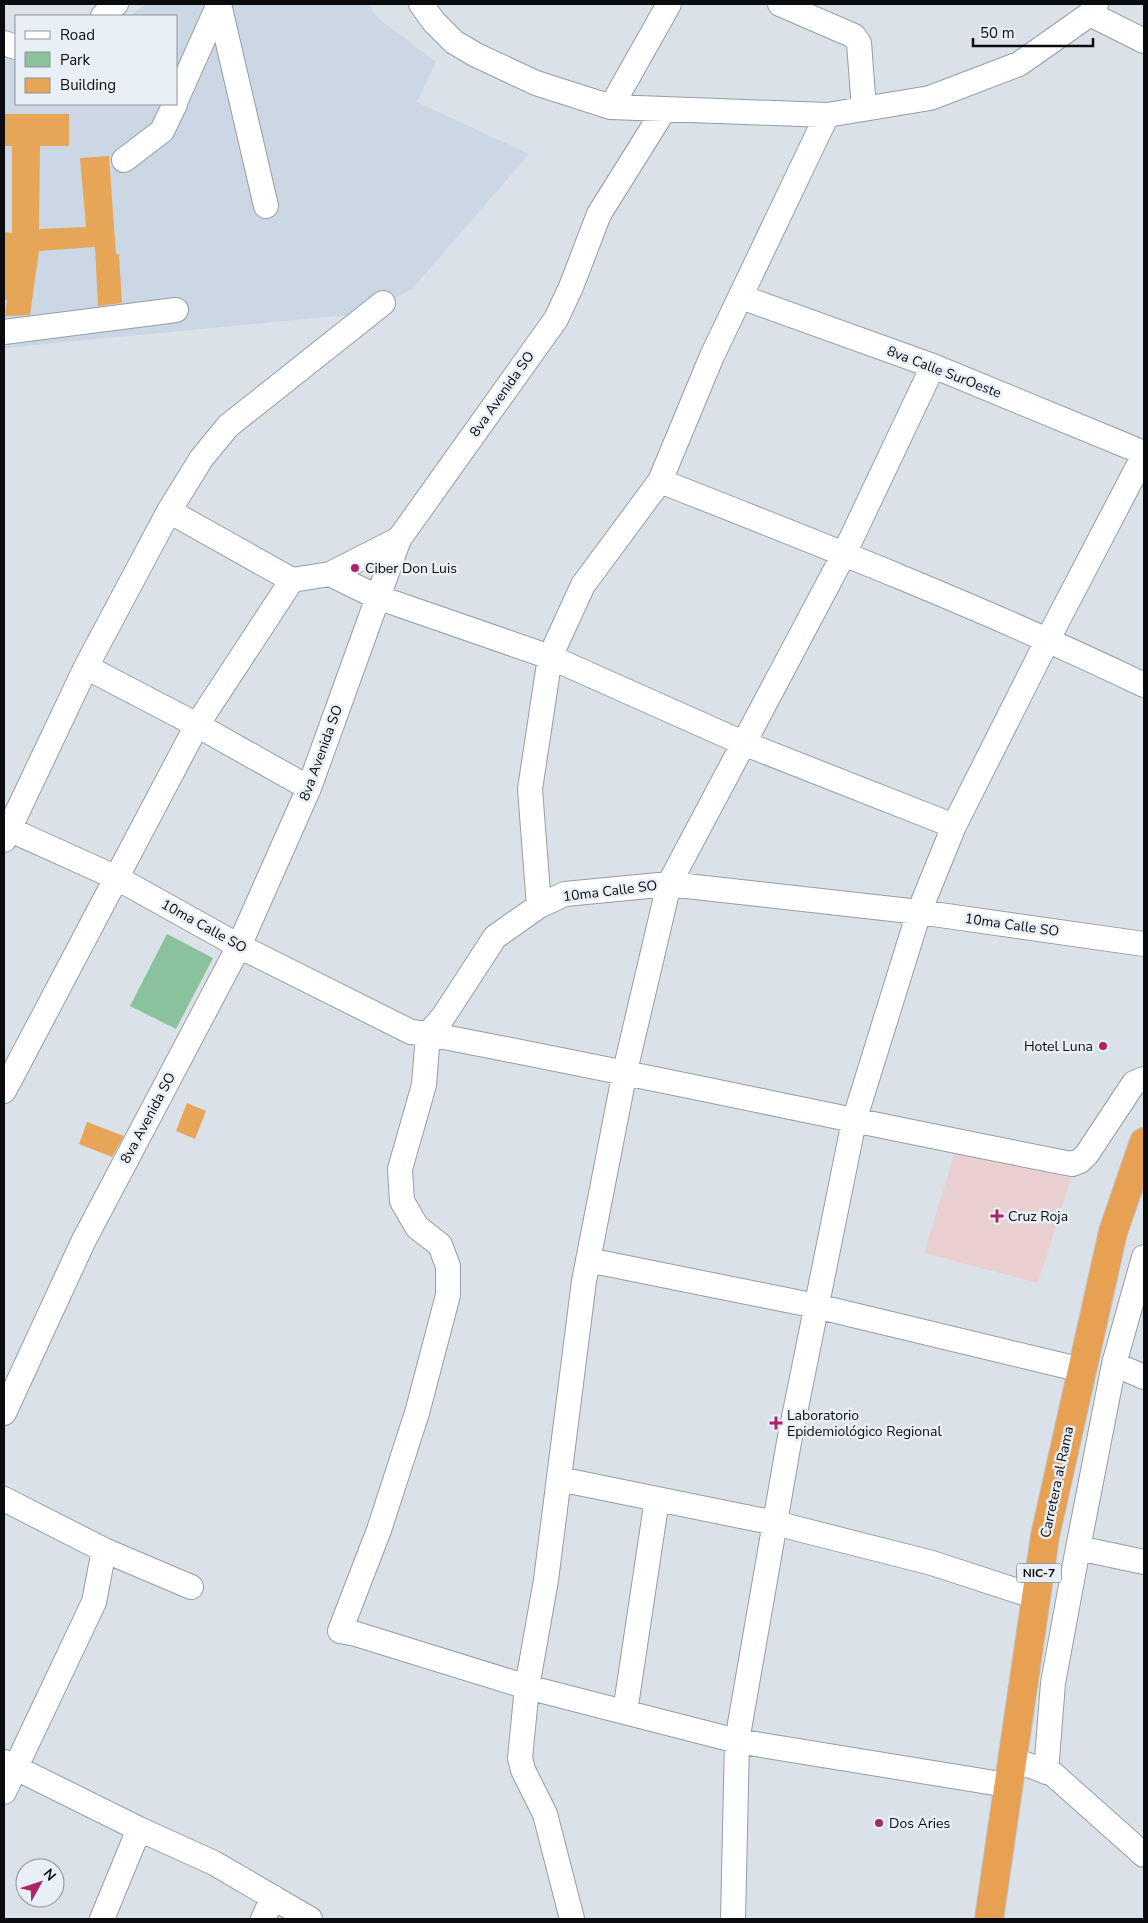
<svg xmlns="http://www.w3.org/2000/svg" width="1148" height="1923" font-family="'Nunito Sans',sans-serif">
<rect width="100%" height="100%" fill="#dbe1e9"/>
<!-- built -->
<path fill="#cbd7e5" d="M146 4H368L379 19 436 62 417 102 529 154 412 289 367 313 4 348V48L16 51V104H176V16H130Z"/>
<!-- medical -->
<path fill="#eacfd0" d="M955 1152 1071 1178 1038 1283 924 1253Z"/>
<!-- green -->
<path fill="#8ac29d" d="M167 934 213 958 176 1029 130 1006Z"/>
<!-- building -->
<path fill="#e7a558" d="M4 114H69V146H40L39 229 86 227 80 158 109 156 116 254H119L122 303 98 306 95 247 39 251 30 315 5 316 7 300H4V232L12 233V146H4Z
M187 1103 206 1111 195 1139 176 1131Z
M87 1122 124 1136 112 1157 79 1144Z"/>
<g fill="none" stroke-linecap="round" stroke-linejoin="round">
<!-- minor casing -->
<g stroke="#969da4" stroke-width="26">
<path id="minor" d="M219 4 266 206
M421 4 434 22 454 42 476 55 536 83 611 107 827 115 930 98 1019 64 1090 14 1096 4
M780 4 854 36 859 43 864 109
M1090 14 1144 41
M103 16 116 4
M4 43 16 47
M176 100 219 4
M611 107 669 4
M124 160 162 131 175 104
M741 297 933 366 1144 453
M4 332 176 310
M660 481C823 545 986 609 1144 685
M169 511 292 580 330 574 399 539
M330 574 377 597 550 657 743 743 954 826
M86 667 197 725 309 788
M4 827 117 878 239 946 411 1032 428 1034 443 1017 495 937 539 906 565 894 669 884 919 912 1144 944
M4 840 86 667 169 511 201 459 228 426 383 303
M539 906 530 789 550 657 583 585 660 481 712 356 827 115
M4 1091 197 725 292 580
M588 1260 816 1306 1082 1370
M1114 1364 1144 1377
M4 1413 83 1242 239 946 309 788 399 539 556 319 571 287 599 214 664 110
M559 1479 775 1523 932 1563 1036 1597
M4 1499 104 1550 191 1587
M1078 1548 1144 1562
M625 1712 657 1499
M1011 1759 1053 1774 1144 1855
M4 1762 139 1829 214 1863 310 1919
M1046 1772 1053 1683 1078 1548 1114 1364 1144 1257
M1007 1785 737 1741 789 1442 854 1121 919 912 954 826 1048 639 1144 455
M4 1792 94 1602 104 1550
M102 1919 139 1829
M263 1919 273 1897
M572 1919 545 1814 523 1770 520 1758 527 1687 546 1580 584 1281 625 1071 669 884 844 554 933 366
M733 1919 737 1741 527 1687 356 1634 340 1631 379 1530 417 1413 448 1295V1266L440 1245 417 1227 402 1201 400 1169 424 1085 428 1034C643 1075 857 1122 1072 1164L1080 1161 1087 1154 1134 1083 1144 1079"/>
</g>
<!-- highway casing -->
<g stroke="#bfc0c0" stroke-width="30">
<path id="highway" d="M989 1919 1045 1536 1113 1232 1144 1142"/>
</g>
<!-- minor -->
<use href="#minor" stroke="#fff" stroke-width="24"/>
<!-- highway -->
<use href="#highway" stroke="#e8a053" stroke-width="28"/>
</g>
<!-- markers -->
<g fill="#ad2466" stroke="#e8eff7" stroke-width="2">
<circle cx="355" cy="568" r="5"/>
<circle cx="1103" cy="1046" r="5"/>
<path d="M994.5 1208.5h5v5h5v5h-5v5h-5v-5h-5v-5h5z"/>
<path d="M773.5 1415.5h5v5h5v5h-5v5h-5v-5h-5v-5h5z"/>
<circle cx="879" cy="1823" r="5"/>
</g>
<g text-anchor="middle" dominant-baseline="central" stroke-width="5" stroke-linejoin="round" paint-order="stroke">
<!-- shield labels -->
<rect fill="#e8eff7" stroke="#4c4f54" stroke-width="1" x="1016.5" y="1563.5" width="45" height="19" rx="4"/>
<g font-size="12" font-weight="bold" fill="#090b0e">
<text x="1039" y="1573">NIC-7</text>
</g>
<!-- street labels -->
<g font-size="14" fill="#090b0e" stroke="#e8eff7">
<text transform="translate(944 372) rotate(21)">8va Calle SurOeste</text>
<text transform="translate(502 394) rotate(-55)">8va Avenida SO</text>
<text transform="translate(321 753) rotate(-70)">8va Avenida SO</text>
<text transform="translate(610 891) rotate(-7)">10ma Calle SO</text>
<text transform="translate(1012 925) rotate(8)">10ma Calle SO</text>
<text transform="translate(204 926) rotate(29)">10ma Calle SO</text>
<text transform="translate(148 1118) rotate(-62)">8va Avenida SO</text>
<text transform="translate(1057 1482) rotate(-78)">Carretera al Rama</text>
</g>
<!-- poi labels -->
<g font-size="14" fill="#090b0e" stroke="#e8eff7" text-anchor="start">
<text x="365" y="568">Ciber Don Luis</text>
<text x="1093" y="1046" text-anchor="end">Hotel Luna</text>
<text x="1008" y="1216">Cruz Roja</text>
<text x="787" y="1415">Laboratorio<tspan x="787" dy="16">Epidemiológico Regional</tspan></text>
<text x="889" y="1823">Dos Aries</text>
</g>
</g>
<!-- border -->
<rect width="1148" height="1923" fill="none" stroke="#090b0e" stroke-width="10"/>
<!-- legend -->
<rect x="15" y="15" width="162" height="90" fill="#e8eff7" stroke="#8f949a"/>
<rect x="25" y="31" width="25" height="8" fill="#ffffff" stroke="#8f949a"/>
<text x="60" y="40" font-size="15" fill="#090b0e">Road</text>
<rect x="25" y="52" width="25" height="15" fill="#8ac29d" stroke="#8f949a"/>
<text x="60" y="65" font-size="15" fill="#090b0e">Park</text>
<rect x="25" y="78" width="25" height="15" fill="#e7a558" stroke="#8f949a"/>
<text x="60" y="90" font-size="15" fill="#090b0e">Building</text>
<!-- north arrow -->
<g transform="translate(40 1883) rotate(50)"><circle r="24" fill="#e8eff7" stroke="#8f949a"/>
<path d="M0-4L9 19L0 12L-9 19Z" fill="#ad2466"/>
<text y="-8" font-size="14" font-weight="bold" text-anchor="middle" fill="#090b0e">N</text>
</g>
<!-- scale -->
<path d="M973 38v8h120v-8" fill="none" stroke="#090b0e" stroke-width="2.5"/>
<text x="980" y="38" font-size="15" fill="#090b0e" stroke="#e8eff7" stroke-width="4" paint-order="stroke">50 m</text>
</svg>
